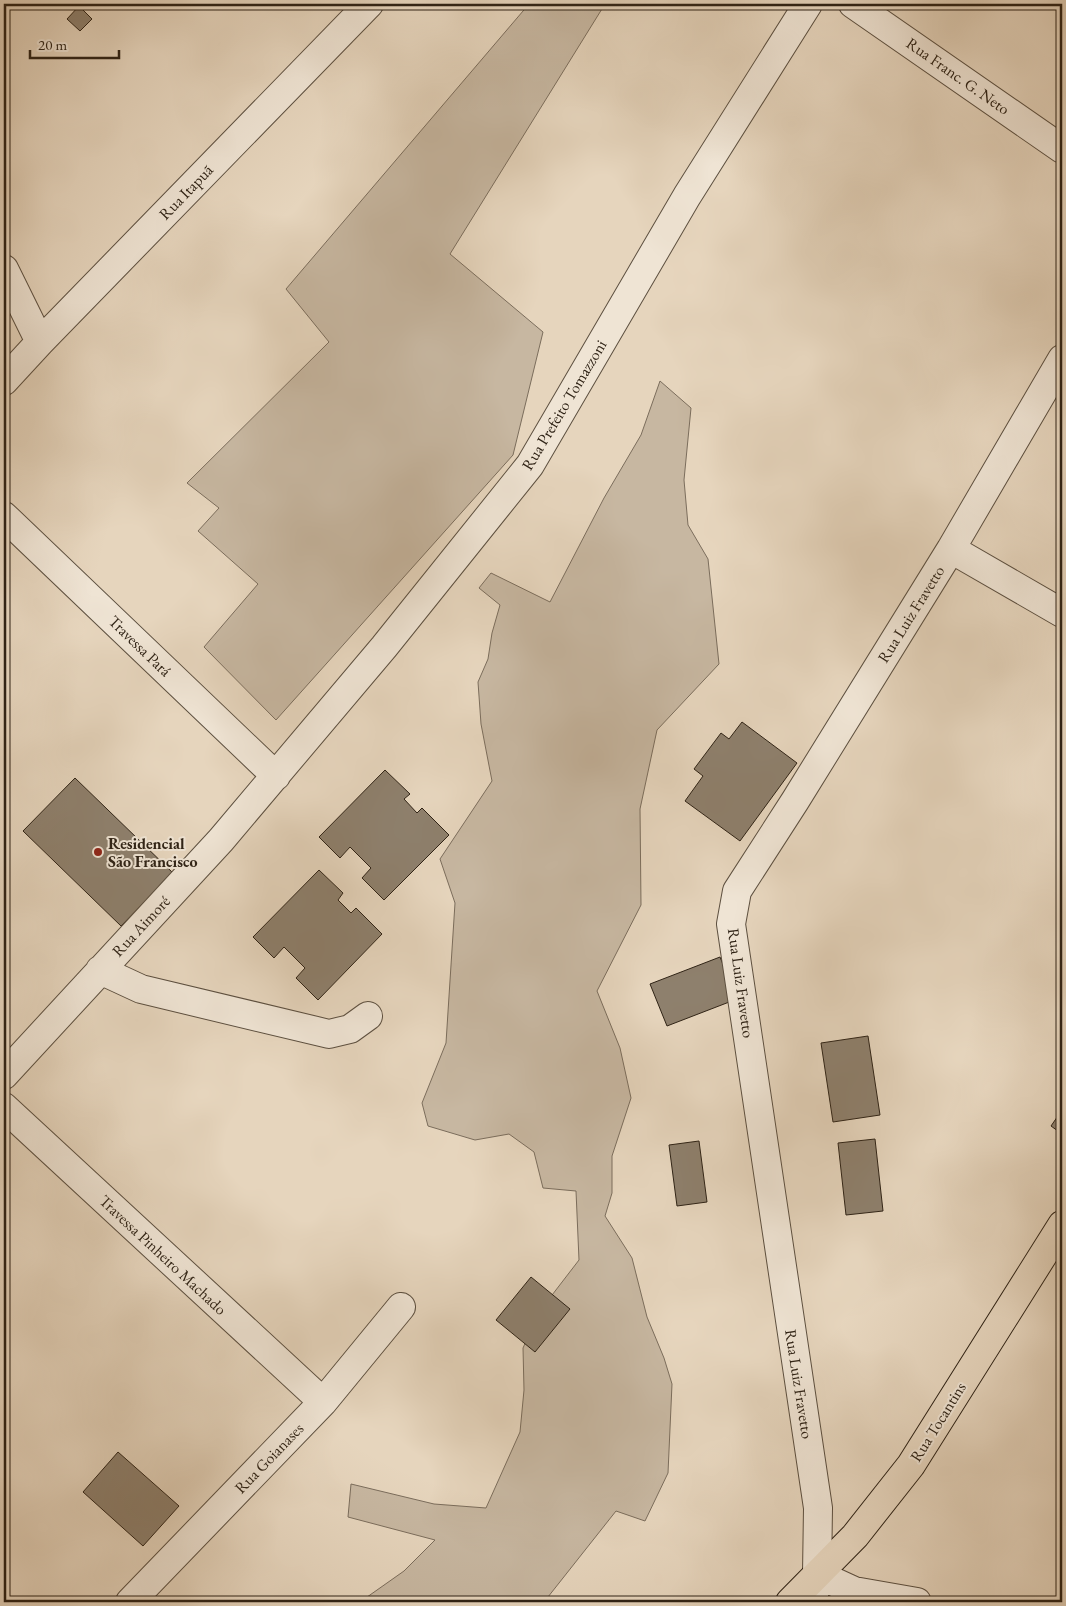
<svg xmlns="http://www.w3.org/2000/svg" width="1066" height="1606" font-family="'EB Garamond',serif">
<rect width="100%" height="100%" fill="#e6d5bd"/>
<filter id="stains"><feTurbulence type="fractalNoise" baseFrequency=".004" numOctaves="4"/><feColorMatrix values="0 0 0 0 .2 0 0 0 0 .09 0 0 0 0 .02 0 0 0 .5 -.17"/></filter>
<radialGradient id="worn" r=".72"><stop offset=".6" stop-color="#630" stop-opacity="0"/><stop offset="1" stop-color="#630" stop-opacity=".3"/></radialGradient>
<!-- green -->
<path fill="#c7b7a1" stroke="#7b6d5c" d="M529 4H605L450 254 543 332 513 455 276 720 204 647 258 584 198 531 219 508 187 483 329 342 286 289Z
M660 381 691 408 684 480 688 525 708 559 719 664 657 730 640 809 641 905 597 991 620 1048 631 1098 612 1156V1193L605 1216 632 1258 647 1317 664 1358 672 1384 668 1473 645 1521 616 1511 544 1602H360L404 1571 435 1540 348 1517 351 1484 434 1504 486 1508 520 1432 524 1390 523 1348 539 1312 579 1260 576 1191 543 1188 534 1152 509 1134 475 1140 428 1126 422 1103 446 1043 455 903 440 859 492 781 481 724 478 682 488 659 492 633 500 605 479 588 491 573 550 602 604 498 641 435Z"/>
<!-- building -->
<path fill="#8e806d" stroke="#2f2316" d="M79 6 92 19 80 31 67 19Z
M742 722 797 763 740 841 685 801 703 776 694 769 721 733 729 739Z
M385 770 410 794 404 799 417 813 422 808 449 835 384 900 362 878 371 868 350 847 340 858 319 837Z
M75 778 173 873 121 926 23 831Z
M319 870 343 893 338 900 351 913 356 908 382 934 318 1000 296 978 305 968 284 947 274 958 253 937Z
M720 957 737 999 667 1026 650 984Z
M868 1036 880 1115 833 1122 821 1043Z
M1062 1110V1134L1051 1126Z
M875 1139 883 1211 846 1215 838 1143Z
M699 1141 707 1202 677 1206 669 1145Z
M531 1277 570 1309 535 1352 496 1320Z
M118 1452 179 1506 143 1546 83 1492Z"/>
<g fill="none" stroke-linecap="round" stroke-linejoin="round">
<!-- minor casing -->
<g stroke="#5d5040" stroke-width="30">
<path id="minor" d="M853 4 1062 149
M4 269 40 342
M4 381 40 342 369 4
M4 516 276 776
M951 549 1062 613
M100 970 141 989 329 1034 350 1029 368 1016
M4 1075 221 840 384 647 530 465 687 196 808 4
M4 1107 323 1402
M817 1574 854 1591 917 1602
M130 1602 323 1402 401 1307
M813 1602 817 1574 818 1508 731 924 737 891 795 801 951 549 1062 359"/>
</g>
<!-- major casing -->
<g stroke="#2f2316" stroke-width="30">
<path id="major" d="M790 1602 855 1536 911 1465 1062 1225"/>
</g>
<!-- minor -->
<use href="#minor" stroke="#efe4d4" stroke-width="28"/>
<!-- major -->
<use href="#major" stroke="#e6d5bd" stroke-width="28"/>
</g>
<!-- markers -->
<circle fill="#8f2418" stroke="#efe4d4" stroke-width="2" cx="98" cy="852" r="5"/>
<g text-anchor="middle" dominant-baseline="central" stroke-width="4" stroke-linejoin="round" paint-order="stroke">
<!-- street labels -->
<g font-size="16" fill="#2f2316" stroke="#efe4d4">
<text transform="translate(958 76) rotate(35)">Rua Franc. G. Neto</text>
<text transform="translate(186 192) rotate(-46)">Rua Itapuã</text>
<text transform="translate(564 405) rotate(-59)">Rua Prefeito Tomazzoni</text>
<text transform="translate(911 614) rotate(-58)">Rua Luiz Fravetto</text>
<text transform="translate(140 646) rotate(44)">Travessa Pará</text>
<text transform="translate(141 926) rotate(-47)">Rua Aimoré</text>
<text transform="translate(741 983) rotate(82)">Rua Luiz Fravetto</text>
<text transform="translate(163 1255) rotate(43)">Travessa Pinheiro Machado</text>
<text transform="translate(799 1384) rotate(81)">Rua Luiz Fravetto</text>
<text transform="translate(938 1422) rotate(-58)">Rua Tocantins</text>
<text transform="translate(269 1458) rotate(-46)">Rua Goianases</text>
</g>
<!-- poi labels -->
<g font-size="16" font-weight="bold" fill="#2f2316" stroke="#efe4d4" text-anchor="start">
<text x="108" y="843">Residencial<tspan x="108" dy="18">São Francisco</tspan></text>
</g>
</g>
<!-- margin -->
<rect width="1066" height="1606" fill="none" stroke="#e6d5bd" stroke-width="20"/>
<rect x="5" y="5" width="1056" height="1596" fill="none" stroke="#2f2316" stroke-width="2.5"/>
<rect x="10" y="10" width="1046" height="1586" fill="none" stroke="#2f2316"/>
<!-- scale -->
<path d="M30 50v8h89v-8" fill="none" stroke="#2f2316" stroke-width="2.5"/>
<text x="38" y="50" font-size="15" fill="#2f2316" stroke="#efe4d4" stroke-width="4" paint-order="stroke">20 m</text>
<rect width="100%" height="100%" filter="url(#stains)"/>
<rect width="100%" height="100%" fill="url(#worn)"/>
</svg>
